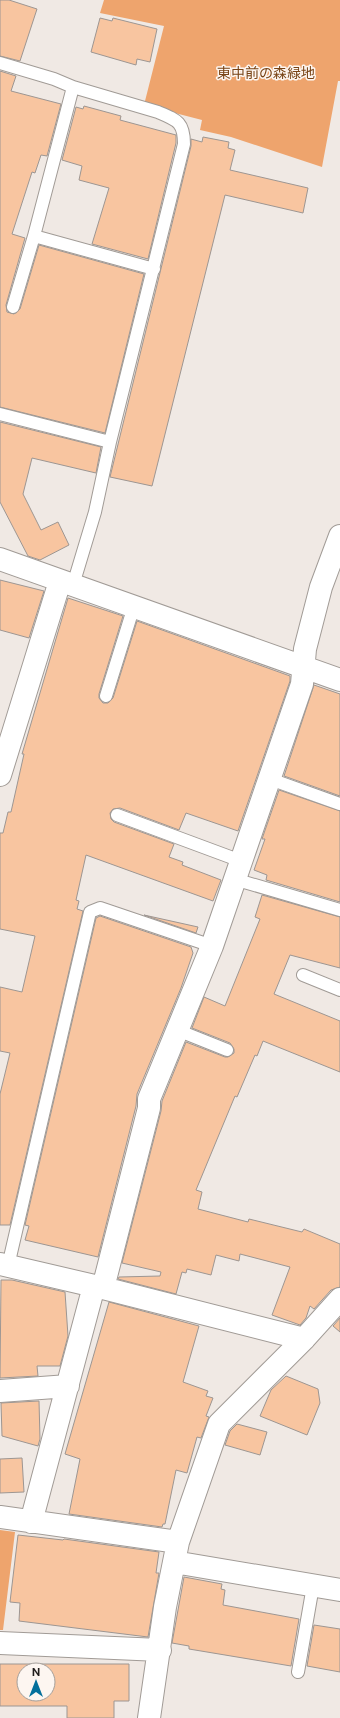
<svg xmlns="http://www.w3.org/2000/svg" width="340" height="1718" font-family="'Public Sans','Noto Sans JP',sans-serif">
<rect width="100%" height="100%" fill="#f0e9e4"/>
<!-- green -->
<path fill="#eea46d" d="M104 0H340V81H338L322 167 231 137 200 130 202 120 144 105 164 26 100 13Z
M0 1530 15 1532 3 1630H0Z"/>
<!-- building -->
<path fill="#f8c5a0" stroke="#9d9692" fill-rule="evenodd" d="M0 0H9L37 9 20 61 0 56Z
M100 18 112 21 113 18 157 29 150 62 137 59 136 65 91 52Z
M0 71 16 76 11 91 61 104 47 156 41 155 35 173 32 172 12 234 25 238 6 305 7 312 14 314 20 309 39 245 144 274 105 433 0 407Z
M84 106 121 116 120 120 176 135V143L148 259 92 244 109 188 79 180 82 166 62 160 76 107 83 109Z
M203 137 229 142 228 148 235 150 230 170 308 188 303 213 225 195 152 486 110 477 191 146V139L202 142Z
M0 422 101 447 96 473 32 458 23 494 41 530 58 522 69 545 40 560 28 556 0 502Z
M0 580 44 591 29 638 0 630Z
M68 598 123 616 99 694V698L103 703H108L113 698 137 621 290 676V681L238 831 186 813 179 830 120 808 113 809 110 813 111 819 114 822 174 844 169 857 183 862 182 865 221 880 213 901 86 855 76 900 79 901 77 909 83 911 10 1225H0V1094L10 1053 0 1051V987L22 992 35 936 0 929V833H3L8 812H11L24 754H22Z
M314 685 340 694V796L284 776Z
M279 790 340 811V902L266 880 267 875 254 870 265 839H262Z
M262 895 340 917V968L290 955 274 994 340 1021V1072L263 1041 257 1056 255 1055 237 1097 235 1096 196 1190 202 1192 198 1209 248 1222 249 1219 302 1232 304 1229 340 1244V1287L331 1290 314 1309 310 1306 306 1318 300 1325 272 1315 290 1267 240 1254 239 1261 216 1255 211 1275 187 1269 186 1273 182 1272 176 1294 118 1279 119 1277 160 1276 161 1272 122 1263 161 1111 162 1101 186 1042 225 1057H228L234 1053V1049L230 1043 192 1028 204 997 225 1006 260 919 255 917Z
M144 915 198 927 196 933Z
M100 916 191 947 193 953 181 988 137 1094 136 1106 98 1257 25 1240 29 1226 25 1225 96 918Z
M1 1280H12L65 1292 68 1336 60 1366H37L38 1376 0 1378Z
M109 1302 199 1326 183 1382 208 1391 206 1396 213 1398 206 1416 209 1417 201 1438 197 1437 187 1473 176 1470 165 1524H163L162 1527 69 1514 80 1459 65 1454Z
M340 1318V1332L333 1326Z
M286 1376 318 1389 320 1403 307 1435 260 1416 271 1390Z
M39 1401 40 1439 38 1446 2 1436 1 1403Z
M237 1424 267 1432 260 1455 225 1445 230 1431Z
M22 1458 24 1492 0 1493V1459Z
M18 1535 63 1540 64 1539 159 1552 156 1573H159L148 1637 19 1621 20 1603 10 1602Z
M184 1577 222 1584 221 1589 225 1590 223 1605 299 1619 291 1666 189 1649V1646L172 1643Z
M314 1625 340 1629V1672L307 1666Z
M0 1664H129V1701H114V1718H67V1706H0ZM24 1670H48V1694H24Z"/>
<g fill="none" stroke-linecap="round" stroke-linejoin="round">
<!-- lane casing -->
<g stroke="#a19b96" stroke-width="14">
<path id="lane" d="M0 63 54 79 73 87 158 112C177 120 184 122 184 144L110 442 95 512 73 585
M73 87 34 236 154 269
M13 307 34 236
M0 414 110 442
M106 696 134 606
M270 779 340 804
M117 815 241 861
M234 879 340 910
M303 975 340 990
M177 1030 227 1050
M8 1266 90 912 100 908 212 946
M298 1672 313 1586"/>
</g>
<!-- street casing -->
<g stroke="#a19b96" stroke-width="24">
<path id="street" d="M0 559 340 680
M0 775 60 581
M0 1264 103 1288 304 1339
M103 1288 149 1108V1099L212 946 302 684 305 649 321 587 340 536
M0 1391 68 1386
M0 1517 178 1542
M31 1522 94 1286
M174 1562 340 1590
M0 1643 160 1650
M149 1718 165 1607 178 1542 219 1424 304 1339 340 1299"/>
</g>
<!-- lane -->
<use href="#lane" stroke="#fff" stroke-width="12"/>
<!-- street -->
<use href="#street" stroke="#fff" stroke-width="22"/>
</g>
<g text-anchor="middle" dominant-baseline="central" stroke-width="3" stroke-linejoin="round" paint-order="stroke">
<!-- park labels -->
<g font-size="14" fill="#784315" stroke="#fdf6f1">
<text x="266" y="73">東中前の森緑地</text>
</g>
</g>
<!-- north arrow -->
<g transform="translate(36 1682)"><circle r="19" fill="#fdf6f1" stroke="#a5a09c"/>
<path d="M0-3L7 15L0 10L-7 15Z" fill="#04709c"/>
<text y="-6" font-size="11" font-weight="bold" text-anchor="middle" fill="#211e1d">N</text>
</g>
</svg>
